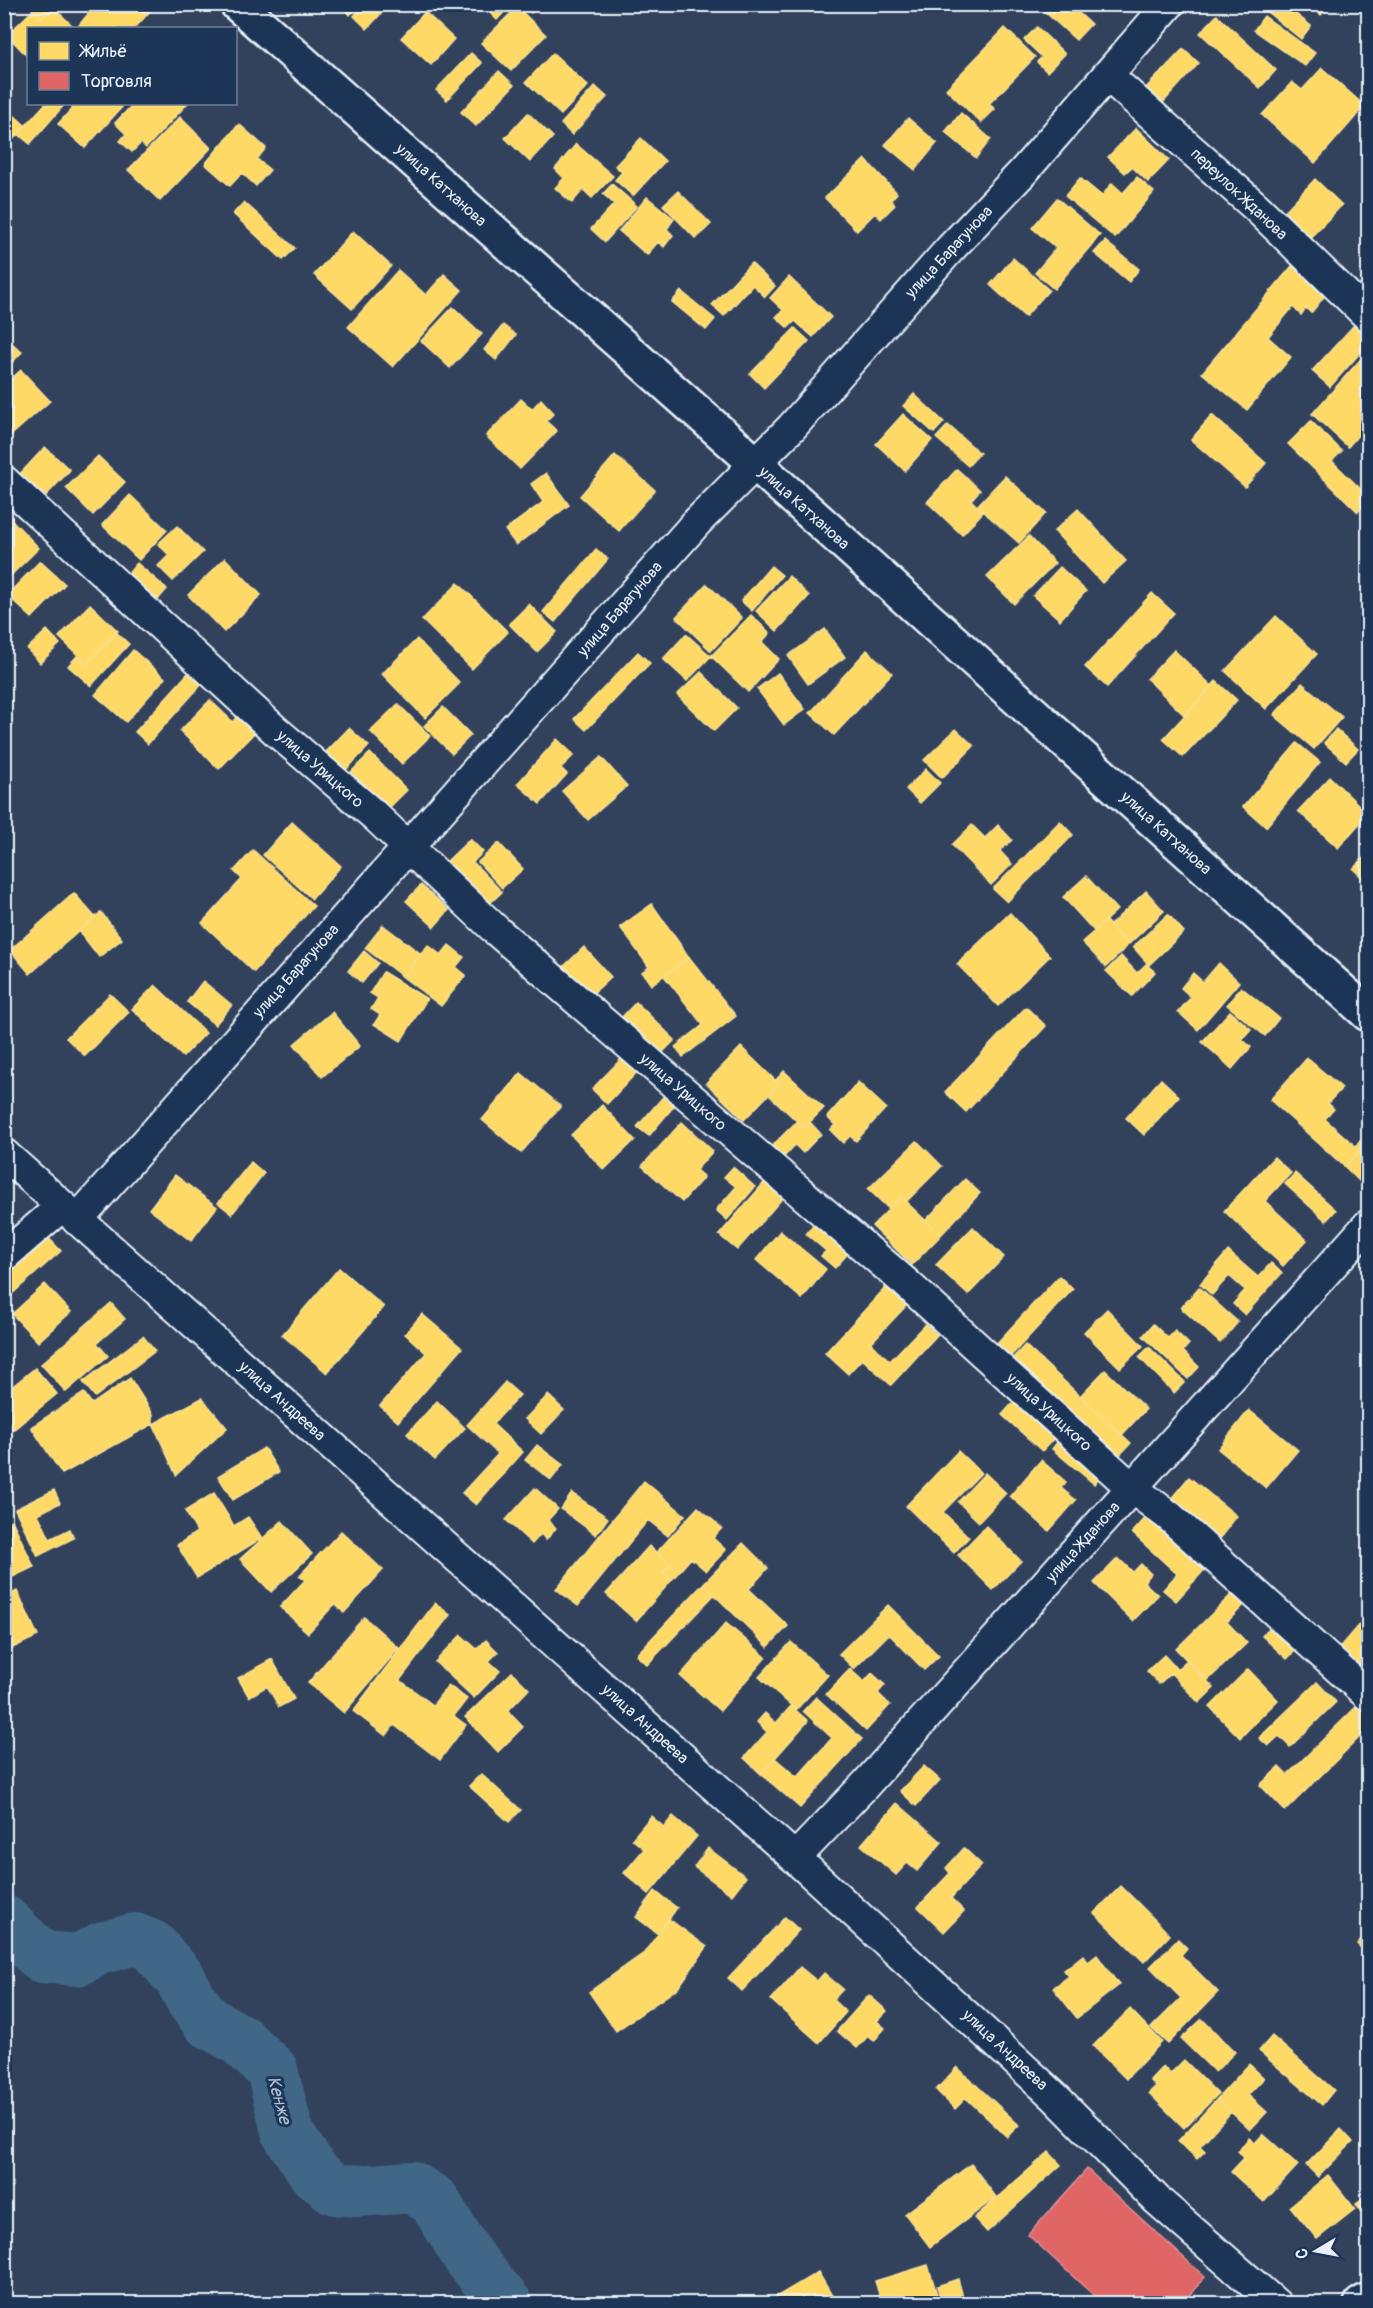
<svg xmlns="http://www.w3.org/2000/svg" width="1373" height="2308" font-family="Pangolin,sans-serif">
<rect width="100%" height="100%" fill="#32425d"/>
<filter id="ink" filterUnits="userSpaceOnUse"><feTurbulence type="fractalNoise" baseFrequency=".0167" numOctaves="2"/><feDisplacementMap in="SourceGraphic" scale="12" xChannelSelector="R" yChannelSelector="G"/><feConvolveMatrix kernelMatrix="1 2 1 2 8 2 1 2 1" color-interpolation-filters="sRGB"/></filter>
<g filter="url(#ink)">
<!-- homes -->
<path fill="#ffd966" stroke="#f8e092" stroke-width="1.5" d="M4 4H16L4 18Z
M27 4H50L53 7 42 18Z
M96 4H146L152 9 135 28H83L79 25Z
M340 4H360L350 15Z
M364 4H390L367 29 354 16Z
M481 4H505L508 8 497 20Z
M522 4H539L531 13Z
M1036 4H1069L1091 24 1076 40Z
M1257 4H1283L1311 26 1301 39Z
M1309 4H1331L1321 15Z
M53 7 74 27 28 28V57L7 35 33 10 42 18Z
M517 7 546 35 511 71 481 43Z
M425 12 454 39 431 65 401 38Z
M1217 15 1276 70 1260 88 1200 33Z
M1264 16 1315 53 1305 66 1254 30Z
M1037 27 1065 54 1047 72 1037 62 1042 57 1024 40Z
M1005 28 1035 57 989 104 995 109 981 123 946 89Z
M1183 49 1199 63 1160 106 1144 90Z
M471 53 482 63 447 100 436 90Z
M553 53 588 86 561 115 526 82Z
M1322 68 1365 106 1315 163 1262 115 1292 82 1302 90Z
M499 71 514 85 476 126 461 112Z
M595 86 607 97 572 135 561 124Z
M45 104H65L30 144 18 134Z
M76 104H118L122 107 85 148 58 124Z
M133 104H187L146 148 141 143 132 152 120 141 126 134 115 123Z
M4 106 26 126 4 149Z
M528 113 553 137 530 162 505 138Z
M961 113 991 139 976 158 945 132Z
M180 117 211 148 160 201 128 170Z
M908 118 937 143 915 170 885 145Z
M239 124 266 148 257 159 270 170 256 186 242 173 230 186 205 164Z
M1136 128 1169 160 1148 182 1132 167 1125 173 1108 157Z
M641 138 665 161 633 196 615 180 622 172 615 166Z
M576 144 613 176 592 198 583 190 572 203 555 188 564 178 555 169Z
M865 159 897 193 891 200 895 205 881 219 875 213 857 231 825 198Z
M1137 177 1154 192 1115 238 1065 196 1080 178 1102 196 1112 183 1123 193Z
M1315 179 1342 205 1309 239 1282 214Z
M612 184 637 206 605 242 591 229 614 204 603 194Z
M678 191 711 224 696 239 663 205Z
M647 197 674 219 667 229 673 235 664 247 658 242 647 255 619 231Z
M1057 198 1100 235 1054 289 1035 273 1056 248 1032 228Z
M244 202 295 248 283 260 233 214Z
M353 231 391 266 352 309 314 275Z
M1105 241 1139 269 1129 282 1094 253Z
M1013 258 1049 290 1025 317 990 285Z
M751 263 775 286 765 297 753 285 724 316 712 305Z
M1292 266 1326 294 1311 313 1306 308 1301 315 1293 307 1268 337 1291 357 1247 410 1202 373Z
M398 270 426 295 444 274 462 290 393 367 348 327Z
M1368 275V291L1361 284Z
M789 277 831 317 813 337 795 321 788 328 776 317 783 310 770 298Z
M681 291 715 319 706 330 672 302Z
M453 307 482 334 450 368 421 341Z
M503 325 516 335 496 360 484 350Z
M1354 325 1368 338V344L1330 387 1312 371Z
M795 328 809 341 764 388 750 374Z
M4 336 22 352 4 371Z
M1368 351V433L1364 439 1359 434 1348 447 1312 414Z
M21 370 50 401 6 440 4 385Z
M914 394 944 422 934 433 903 406Z
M521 399 532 409 541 399 554 413 546 421 557 431 520 469 486 436Z
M903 414 932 440 905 471 876 444Z
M1212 415 1266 463 1245 487 1191 440Z
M1311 421 1342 451 1332 461 1368 496V501L1358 512 1288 444Z
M948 425 980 453 968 466 936 438Z
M45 447 70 470 42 500 17 477Z
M615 455 655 490 619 531 580 496Z
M98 456 125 482 93 515 66 488Z
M957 469 980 490 971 500 983 512 962 535 927 502Z
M546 473 569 505 516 545 505 530 543 502 531 484Z
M1005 476 1046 513 1019 543 977 506Z
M130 495 167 530 139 560 102 525Z
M1078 509 1126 561 1102 583 1054 531Z
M6 514 39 548 6 580 4 579Z
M177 526 203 552 173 581 158 566 169 555 158 544Z
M1029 536 1055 563 1014 604 987 577Z
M596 549 608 559 555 622 543 612Z
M225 558 261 595 224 632 188 595Z
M40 561 65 584 32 618 7 595Z
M137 563 167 589 156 602 126 576Z
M771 566 782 575 752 611 741 601Z
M1060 567 1086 591 1060 620 1033 596Z
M789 576 809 596 777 631 756 611Z
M458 583 508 632 472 669 422 620Z
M707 584 742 618 711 651 676 617Z
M1152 593 1174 613 1107 687 1085 667Z
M90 604 118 631 87 664 59 637Z
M529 604 557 632 537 652 509 624Z
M751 615 770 633 762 642 779 659 748 692 711 656Z
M1276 616 1317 654 1266 709 1225 671Z
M825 629 845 657 808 684 788 656Z
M47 630 60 644 40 663 27 649Z
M116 632 129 644 91 686 68 666 77 656 87 664Z
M686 634 711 656 687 681 663 659Z
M417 639 460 683 425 718 382 674Z
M133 650 165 678 126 722 95 695Z
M867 650 892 673 834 735 810 713Z
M1174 650 1212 686 1185 716 1147 679Z
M638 652 650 663 586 730 574 719Z
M189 672 202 684 148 744 135 732Z
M701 672 737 708 714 731 677 695Z
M778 673 805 709 784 725 757 689Z
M1216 681 1237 700 1183 757 1163 739Z
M1302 683 1342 717 1314 749 1274 715Z
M210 700 233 722 240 714 257 730 219 769 180 731Z
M398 704 430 736 402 764 370 731Z
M443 707 471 735 452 754 424 726Z
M349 728 369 746 345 771 325 753Z
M956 729 974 746 942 778 924 760Z
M1336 729 1358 749 1346 762 1324 743Z
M557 739 574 755 561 768 567 774 540 804 517 784Z
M1297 743 1320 762 1266 827 1243 807Z
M370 753 407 790 388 809 351 772Z
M601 757 627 786 588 820 562 791Z
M926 769 940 783 920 803 906 789Z
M1330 777 1368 814 1338 848 1298 811Z
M1060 821 1073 835 1007 902 993 889Z
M292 822 341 866 312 899 263 855Z
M972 825 985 838 998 825 1012 840 1000 851 1012 864 991 885 952 845Z
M470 839 483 852 473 862 502 892 486 907 445 863Z
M499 843 523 869 502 888 478 862Z
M253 850 314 906 254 972 202 923 242 879 234 871Z
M1368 853V883L1353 869Z
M1086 876 1117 910 1094 931 1063 897Z
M421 885 449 910 434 927 406 901Z
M1146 891 1164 911 1128 945 1110 925Z
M74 893 95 917 30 974 10 950Z
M652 904 689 957 651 985 642 972 649 967 620 927Z
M101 912 122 939 99 957 79 931Z
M1010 913 1050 956 998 1006 957 964Z
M1168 914 1184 932 1149 965 1133 947Z
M1106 921 1128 945 1106 967 1082 942Z
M383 925 421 954 403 977 365 948Z
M428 945 441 955 449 945 464 957 456 967 466 975 441 1006 403 977Z
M584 947 611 977 589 997 562 968Z
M364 951 378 963 362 983 348 971Z
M1121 956 1137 973 1146 964 1155 972 1132 996 1106 971Z
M689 957 736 1016 683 1057 675 1047 703 1025 664 976Z
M1219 963 1239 982 1198 1030 1178 1012 1191 997 1181 988 1193 973 1203 982Z
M383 972 427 999 401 1041 374 1024 380 1015 371 1009 378 998 370 993Z
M203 981 232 1005 215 1025 187 1002Z
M155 985 206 1033 183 1057 132 1009Z
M1241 987 1279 1018 1265 1036 1227 1005Z
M110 994 129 1012 85 1056 66 1038Z
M636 1002 675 1040 661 1054 622 1017Z
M1026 1007 1046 1026 966 1112 945 1092Z
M1230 1011 1251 1029 1242 1039 1251 1047 1232 1069 1202 1042Z
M332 1012 360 1046 322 1077 294 1044Z
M741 1047 779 1084 744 1120 706 1083Z
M624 1056 639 1070 607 1104 592 1089Z
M1307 1058 1342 1088 1328 1103 1334 1109 1325 1119 1360 1150 1345 1167 1270 1100Z
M784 1071 824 1108 804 1128 769 1095 779 1084 775 1081Z
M521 1073 561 1106 521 1153 482 1120Z
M1161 1079 1179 1096 1144 1135 1126 1118Z
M858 1082 886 1108 856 1141 850 1136 843 1143 830 1130 835 1125 827 1117Z
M668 1091 679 1100 649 1136 637 1127Z
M602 1105 635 1140 604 1170 571 1135Z
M797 1121 804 1128 810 1122 821 1134 803 1153 795 1145 784 1157 772 1146Z
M682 1122 713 1151 696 1170 704 1177 682 1202 642 1166Z
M1368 1132V1173L1360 1182 1345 1167 1360 1150 1356 1146Z
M917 1141 942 1166 906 1202 901 1197 889 1209 868 1189Z
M1274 1157 1291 1173 1265 1201 1307 1240 1283 1266 1224 1211Z
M251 1162 264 1173 232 1214 218 1203Z
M733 1167 755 1187 727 1220 716 1210 736 1187 724 1177Z
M1295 1173 1336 1210 1326 1221 1285 1184Z
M175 1175 217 1207 191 1241 149 1209Z
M769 1177 787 1193 737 1250 719 1235Z
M965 1179 980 1193 941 1235 925 1221Z
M901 1197 941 1235 912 1265 872 1226Z
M816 1221 851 1250 835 1268 821 1256 826 1251 806 1234Z
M973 1227 1004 1257 968 1295 936 1265Z
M780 1231 826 1269 802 1299 756 1260Z
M45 1234 61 1251 4 1301V1271Z
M1228 1251 1258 1277 1271 1263 1282 1273 1245 1315 1233 1304 1245 1290 1229 1276 1212 1295 1200 1284Z
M339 1268 384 1307 327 1373 282 1335Z
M1059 1276 1073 1289 1010 1357 996 1344Z
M45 1284 71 1312 38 1342 12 1314Z
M886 1287 906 1306 871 1343 890 1361 925 1324 937 1335 891 1385 862 1359 848 1374 825 1353Z
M1199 1287 1238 1322 1220 1343 1181 1308Z
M111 1303 125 1319 97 1343 108 1356 66 1392 41 1364Z
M1107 1309 1143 1346 1120 1368 1084 1332Z
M422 1314 462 1348 398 1422 380 1406 426 1353 405 1334Z
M1153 1324 1168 1338 1175 1331 1189 1344 1183 1351 1199 1367 1188 1379 1143 1336Z
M143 1336 155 1351 95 1397 83 1382Z
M1025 1345 1131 1443 1117 1458 1010 1361Z
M1149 1347 1185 1382 1174 1393 1139 1357Z
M35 1368 57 1394 13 1430 4 1420V1393Z
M1105 1370 1146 1409 1122 1435 1080 1396Z
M130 1378 153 1414V1424L62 1474 31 1427 84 1393 92 1404Z
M505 1382 520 1395 493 1424 523 1452 476 1505 462 1493 498 1454 467 1425Z
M548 1395 564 1410 541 1434 525 1419Z
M202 1398 227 1428 176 1475 153 1424Z
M1017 1398 1058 1434 1042 1451 1002 1415Z
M437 1401 465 1428 435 1460 407 1434Z
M1249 1410 1298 1450 1266 1488 1218 1449Z
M1062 1436 1104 1471 1094 1484 1052 1449Z
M537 1445 563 1465 551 1480 525 1460Z
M264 1448 279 1472 233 1500 218 1476Z
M958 1451 981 1473 943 1512 969 1537 954 1553 906 1506Z
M1041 1460 1066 1482 1061 1488 1076 1500 1049 1531 1010 1496Z
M985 1473 1006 1493 979 1522 958 1502Z
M1189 1477 1237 1516 1219 1539 1170 1500Z
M644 1481 685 1515 668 1536 648 1520 578 1606 556 1589Z
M535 1488 558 1509 548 1520 556 1528 546 1540 541 1534 532 1544 506 1520Z
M54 1490 60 1503 38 1514 50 1539 70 1529 74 1538 38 1556 15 1509Z
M214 1493 234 1526 248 1517 262 1538 197 1578 177 1545 197 1532 185 1511Z
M572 1493 608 1518 596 1535 561 1509Z
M698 1507 722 1528 713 1538 726 1550 706 1571 691 1558 671 1581 663 1573 671 1564 657 1552Z
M1148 1515 1207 1567 1176 1601 1163 1590 1177 1574 1132 1533Z
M12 1520 34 1567 4 1581V1523Z
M282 1521 312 1554 271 1592 240 1559Z
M986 1526 1021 1561 993 1590 958 1555Z
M341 1531 383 1570 344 1613 335 1604 308 1633 280 1607 305 1580 299 1576Z
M743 1543 768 1568 749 1589 788 1626 768 1647 703 1584Z
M649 1546 671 1564 663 1573 671 1581 636 1621 606 1594Z
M1118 1558 1133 1572 1141 1564 1151 1574 1144 1582 1158 1595 1133 1621 1094 1583Z
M703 1584 714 1595 647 1665 636 1655Z
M17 1591 38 1636 4 1652V1598Z
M1235 1591 1246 1603 1227 1622 1247 1643 1207 1681 1176 1649Z
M435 1603 450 1615 400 1680 433 1705 448 1685 467 1699 454 1716 466 1725 440 1760 394 1725 386 1736 353 1711Z
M888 1605 939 1656 924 1670 889 1634 854 1669 839 1654Z
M1367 1615 1368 1657 1359 1668 1338 1649Z
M364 1617 399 1648 344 1713 308 1683Z
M726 1623 766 1657 720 1711 680 1676Z
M1273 1624 1298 1648 1287 1659 1262 1636Z
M461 1635 477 1649 486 1640 498 1652 489 1661 500 1671 474 1698 435 1662Z
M791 1642 828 1675 796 1710 759 1677Z
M1164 1655 1177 1669 1187 1660 1214 1688 1199 1703 1171 1673 1159 1684 1147 1671Z
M272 1659 294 1699 279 1707 267 1686 249 1697 238 1678Z
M850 1669 864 1682 872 1673 885 1685 878 1693 890 1705 866 1731 826 1694Z
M1248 1669 1278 1700 1240 1738 1210 1707Z
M512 1672 529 1689 508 1711 523 1727 498 1752 465 1717Z
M1317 1682 1336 1702 1290 1747 1279 1736 1268 1746 1259 1738Z
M816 1697 862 1739 800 1808 761 1774 775 1758 797 1777 832 1738 803 1711Z
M1358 1705 1368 1715V1729L1285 1811 1260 1785 1279 1767 1287 1775Z
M791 1706 808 1721 761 1774 744 1758 767 1732 757 1722 765 1713 776 1723Z
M924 1766 940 1780 916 1806 900 1791Z
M481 1774 521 1810 509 1822 469 1786Z
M897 1803 942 1842 917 1871 907 1863 896 1875 861 1845Z
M651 1816 664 1827 673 1816 697 1836 649 1894 624 1873 644 1849 632 1839Z
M708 1848 746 1877 732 1895 694 1867Z
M964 1848 982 1865 951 1898 964 1911 944 1932 918 1907 950 1873 946 1868Z
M1121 1886 1170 1935 1144 1962 1094 1913Z
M655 1891 677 1908 658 1934 636 1917Z
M785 1917 799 1930 742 1991 728 1978Z
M669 1919 707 1947 678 1988 616 2031 589 1992 644 1953Z
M1368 1932V1955L1357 1944Z
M1178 1939 1187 1948 1181 1955 1218 1992 1168 2044 1151 2028 1181 1998 1150 1967Z
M1083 1955 1088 1962 1097 1955 1119 1985 1077 2018 1053 1988 1069 1976 1064 1970Z
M800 1967 817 1981 824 1973 843 1989 833 2000 846 2012 819 2043 771 2000Z
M869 1995 887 2011 877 2021 885 2028 874 2041 868 2036 857 2048 837 2031Z
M1130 2009 1162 2042 1126 2079 1093 2046Z
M1202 2019 1235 2052 1215 2072 1181 2039Z
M1272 2036 1334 2090 1322 2105 1259 2051Z
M1184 2060 1218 2094 1184 2128 1149 2093 1156 2086 1150 2080 1163 2066 1170 2074Z
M1249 2064 1264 2078 1248 2095 1267 2112 1250 2130 1217 2099Z
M957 2067 1019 2125 1007 2137 966 2098 955 2109 936 2090Z
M1217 2099 1231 2112 1200 2146 1205 2151 1197 2159 1178 2141Z
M1341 2129 1353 2142 1318 2177 1306 2165Z
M1263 2134 1298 2165 1264 2202 1231 2172 1244 2158 1238 2151 1249 2138 1255 2143Z
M1049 2152 1061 2165 987 2232 974 2218Z
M971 2164 996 2197 930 2247 905 2214Z
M1328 2175 1355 2209 1317 2239 1290 2206Z
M1368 2196V2224L1356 2204Z
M928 2265 940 2304H882L875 2281Z
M818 2272 837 2304H766V2303Z
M958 2279 965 2304H942L937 2286Z
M861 2297 864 2304H847Z"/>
<!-- shops -->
<path fill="#e06666" stroke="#e29092" stroke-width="1.5" d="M1087 2169 1205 2277 1182 2304H1103L1028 2235Z"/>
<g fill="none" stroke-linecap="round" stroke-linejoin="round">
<!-- river -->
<path stroke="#3f6886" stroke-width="52" d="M4 1921 42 1957 78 1960 101 1948 135 1939 152 1946 180 1978 192 2001 208 2022 240 2040 272 2070 288 2134 315 2174 335 2189 358 2191 412 2187 434 2201 469 2258 507 2304"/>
<!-- street casing -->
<g stroke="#e8f1f8" stroke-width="34">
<path id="street" d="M1107 75 1256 207 1368 316
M4 481 276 731 374 815 498 932 906 1283 1132 1488 1169 1516 1368 1695
M4 1154 795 1858 1054 2096 1157 2200 1276 2304
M77 1220 697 522 791 428 950 249 1023 172 1169 4
M4 1256 62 1206
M795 1858 865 1785 1368 1225"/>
</g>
<!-- secondary casing -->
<g stroke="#e8f1f8" stroke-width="38">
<path id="secondary" d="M237 4 755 463 1368 1014
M1361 2304 1368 2300"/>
</g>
<!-- street -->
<use href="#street" stroke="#1d3557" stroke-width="30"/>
<!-- secondary -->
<use href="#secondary" stroke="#1d3557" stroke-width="33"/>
</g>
</g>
<g text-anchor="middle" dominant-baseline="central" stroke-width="6" stroke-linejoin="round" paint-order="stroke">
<!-- street labels -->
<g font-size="16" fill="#e8f1f8" stroke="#1d3557">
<text transform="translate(441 185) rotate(42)">улица Катханова</text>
<text transform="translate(1239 194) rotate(43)">переулок Жданова</text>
<text transform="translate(949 252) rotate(-47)">улица Барагунова</text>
<text transform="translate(804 508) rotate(42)">улица Катханова</text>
<text transform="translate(620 609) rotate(-49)">улица Барагунова</text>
<text transform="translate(320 769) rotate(41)">улица Урицкого</text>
<text transform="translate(1166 833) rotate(42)">улица Катханова</text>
<text transform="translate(296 971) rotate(-48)">улица Барагунова</text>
<text transform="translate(683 1092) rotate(41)">улица Урицкого</text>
<text transform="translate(282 1401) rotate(42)">улица Андреева</text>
<text transform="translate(1049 1412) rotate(42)">улица Урицкого</text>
<text transform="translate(1083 1542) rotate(-48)">улица Жданова</text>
<text transform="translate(645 1724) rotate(42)">улица Андреева</text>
<text transform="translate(1005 2050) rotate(43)">улица Андреева</text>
</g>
<!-- water labels -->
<g font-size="18" font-style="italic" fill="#adc1d0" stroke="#1d3557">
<text transform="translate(279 2100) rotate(75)">Кенже</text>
</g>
</g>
<!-- margin -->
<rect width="1373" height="2308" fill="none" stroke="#1d3557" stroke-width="24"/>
<rect x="12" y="12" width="1349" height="2284" fill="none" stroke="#e8f1f8" stroke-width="2" filter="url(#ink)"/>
<!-- legend -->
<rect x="27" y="27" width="210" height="78" fill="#1d3557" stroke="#6e8097" stroke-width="1.5"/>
<rect x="39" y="42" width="30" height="18" fill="#ffd966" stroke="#6e8097" stroke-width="1.5"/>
<text x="81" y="57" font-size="18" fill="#e8f1f8">Жильё</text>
<rect x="39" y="72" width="30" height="18" fill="#e06666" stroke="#6e8097" stroke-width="1.5"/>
<text x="81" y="87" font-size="18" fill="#e8f1f8">Торговля</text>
<!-- north arrow -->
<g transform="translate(1316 2251) rotate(260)" stroke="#1d3557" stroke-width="4.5" paint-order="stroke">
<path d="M0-4.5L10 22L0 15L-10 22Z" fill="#e8f1f8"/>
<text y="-9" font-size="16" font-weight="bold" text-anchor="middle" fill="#e8f1f8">С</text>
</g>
</svg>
